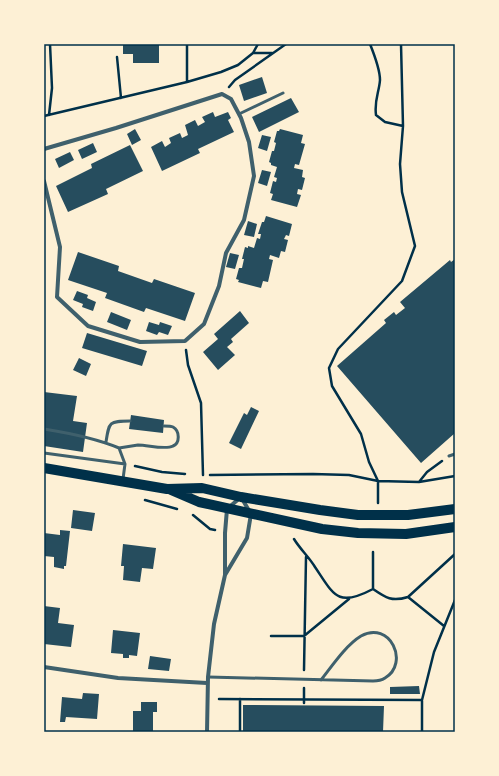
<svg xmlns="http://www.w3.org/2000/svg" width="499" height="776" font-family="'Titillium Web',sans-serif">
<rect width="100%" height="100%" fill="#fdf0d5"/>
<!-- building -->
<path fill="#264d5e" d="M123 44H159V63H133V54H123Z
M262 77 267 93 244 101 239 85Z
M291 98 299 112 259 132 252 117Z
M213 112 215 117 228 112 231 118 228 120 234 132 198 149 200 153 162 171 151 147 162 141 165 147 171 143 169 138 180 133 182 138 188 135 185 125 195 120 198 126 205 122 202 117Z
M135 129 141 140 132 145 127 134Z
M280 129 303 135 301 143 305 144 299 165 295 164 294 168 303 170 302 177 305 178 302 190 298 189 297 194 301 195 297 207 271 200 273 194 270 193 273 181 276 182 277 178 274 177 277 167 271 165V163L269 162 272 151H274L276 143 274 142 277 131H279Z
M262 135 271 137 267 151 258 148Z
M93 143 97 152 82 159 78 150Z
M130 145 143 171 106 189 108 194 68 212 56 186 92 168 91 164Z
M70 152 74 160 59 168 55 159Z
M262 170 271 172 267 186 258 183Z
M266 216 292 224 289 236 286 235 284 239 288 240 285 252 281 251 279 258 270 255 269 259 273 260 268 282 263 281 261 288 238 282 239 280 236 279 239 268H242L244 259H242L245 247 248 248V246L254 248 257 238 260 239 261 234H258L262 222H264Z
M248 221 257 224 254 237 244 235Z
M78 252 119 266 118 271 152 283 154 279 195 293 185 321 146 308 144 312 105 298 107 293 68 280Z
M230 253 239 255 235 269 226 267Z
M455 259V433L421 463 337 366 386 323 384 320 394 312 396 315 405 308 400 302 450 260 451 262Z
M77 291 88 295 87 298 96 302 93 311 82 307 83 304 73 300Z
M240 311 249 323 231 339 233 342 227 347 235 355 218 370 203 352 218 339 214 334Z
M111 312 131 320 127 330 107 322Z
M149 322 159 325 160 322 172 326 168 335 159 332 157 335 146 331Z
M87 333 147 351 142 366 82 348Z
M79 358 91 364 86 376 73 370Z
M44 392 77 396 73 421 87 423 83 452 44 446Z
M251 407 259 411 241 449 229 443 244 413 247 415Z
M131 415 164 420 163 433 129 429Z
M73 510 95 513 92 531 71 528Z
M60 530 70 531 66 566H64V569L54 567V557L44 556V533L60 535Z
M123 544 156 548 153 569 142 568 140 582 123 580 124 566H121Z
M44 606 60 608 58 623 74 625 71 647 44 644Z
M113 630 140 633 137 656 129 655V658H123V654L111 653Z
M150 656 171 659 169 671 148 669Z
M419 686 420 694H390V687Z
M83 693 99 694 97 719 66 717 65 722H60L62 697 82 699Z
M141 702H157V712H153V732H133V711H141Z
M243 705 384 706 383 732H243Z"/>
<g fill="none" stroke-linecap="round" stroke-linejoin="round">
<!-- path -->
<path stroke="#003049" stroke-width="2.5" d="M187 44V81
M370 44C374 54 380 69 380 80 379 93 374 100 376 115L385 122 403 126
M401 44 403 126 400 164 402 192 415 246 402 281 338 349 329 368 332 386 361 434 369 462 378 481 419 482 455 476
M253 53H272
M117 57 121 98
M229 87 235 80 286 44
M49 115 52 88 50 44
M44 116 187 82 221 72 238 65 253 53 258 44
M186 350 188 365 201 403 203 475
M135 466 162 472 185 474
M210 475 313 474 349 475 378 481V503
M419 482 427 472 442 461
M145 500 177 509
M193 515 210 529 215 530
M294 539C300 549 309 557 315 567 334 595 337 608 373 589 386 598 392 602 408 597L455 554
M373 589V552
M408 597 444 626
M271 636H304L349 599
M304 670 306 557
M219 699 422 700 434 652 455 600
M304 703V688
M240 732V699
M422 732V701"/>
<!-- service -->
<path stroke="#3f606c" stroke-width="3" d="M239 114 283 93
M44 429C69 433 95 438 119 448L125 464 44 453
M106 442C109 422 109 421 130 421
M119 448C125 447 132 446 138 445 148 445 165 450 173 446 180 443 180 431 173 427 171 426 166 426 164 426
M449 456 455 454
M123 479 125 464
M208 677 373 681C377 681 382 680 385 678 410 663 390 620 361 636 346 645 332 666 321 680"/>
<!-- minor -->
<path stroke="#3f606c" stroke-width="4" d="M44 149 116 128 222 94 231 99 241 118 249 142 254 176 244 220 226 253 219 286 204 324 185 341 140 342 88 326 57 297 60 247 44 181
M44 667 118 678 207 683
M207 732 208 677 214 624 225 575V533L227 509 241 497 251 514 247 538 225 575"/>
<!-- primary -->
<path stroke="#003049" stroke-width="10" d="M44 468 167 489 202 488 241 497 320 510 358 515H408L455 509
M171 490 199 502 322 529 358 533 406 534 455 527"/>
</g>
<!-- border -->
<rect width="499" height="776" fill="none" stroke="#fdf0d5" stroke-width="90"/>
<rect x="45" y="45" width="409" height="686" fill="none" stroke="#003049" stroke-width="1.5"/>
</svg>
